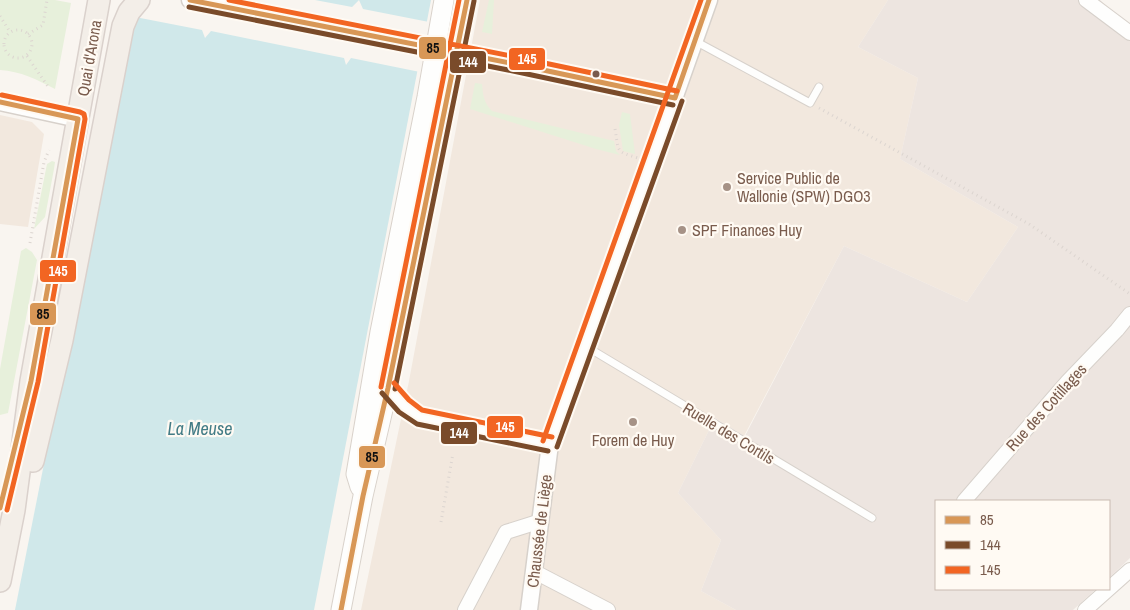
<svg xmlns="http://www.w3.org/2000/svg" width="1130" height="610" font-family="'Archivo Narrow',sans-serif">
<rect width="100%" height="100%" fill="#f9f5f0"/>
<!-- residential -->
<path fill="#f2e8de" d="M480 0H888L858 47 918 78 900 159 1018 227 967 302 844 246 744 436 715 418 678 493 721 540 701 591 736 610H361L409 381Z
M0 115 32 122 44 134 28 227 0 224Z"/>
<!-- industrial -->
<path fill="#ede5e0" d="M888 0H1100L1130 27V558L1109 578V501H936V589H1096L1073 610H736L701 591 721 540 678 493 715 418 745 436 844 246 967 302 1018 227 900 159 918 78 858 47Z"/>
<!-- green -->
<path fill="#e7f0db" d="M0 0H55L71 3 55 89C38 80 20 71 0 70Z
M489 0H494L492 34 482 32Z
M475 83 482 84C483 96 484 103 492 111L614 141 616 151 620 155 596 149 470 109Z
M622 112 630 114 635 154 623 151 619 125Z
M52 161 55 162 54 169 45 217 34 229 47 164Z
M26 248 32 252 37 260 8 413 0 415V369L21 251Z"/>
<!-- water -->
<path fill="#d0e8ea" d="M136 0H431L314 610H15Z"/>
<!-- pier -->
<path fill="#f9f5f0" d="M134 0H315L352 7 359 0 363 9 429 22 420 72 351 58 346 65 344 58 211 31 205 38 202 30 130 16Z"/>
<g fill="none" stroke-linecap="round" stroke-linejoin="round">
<!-- service casing -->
<g stroke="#d7d1cb" stroke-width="9">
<path id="service" d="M695 41 810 103 819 87
M587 347 872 518"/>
</g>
<!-- minor casing -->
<g stroke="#d7d1cb" stroke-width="16">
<path id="minor" d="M1086 0 1130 33
M388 388 404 406 419 417 550 444
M964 501 1068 381 1117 330 1130 314
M535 572 608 610
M465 610 506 532 541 521
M1085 610 1130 570"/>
</g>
<!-- tertiary casing -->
<g stroke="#d7d1cb" stroke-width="19">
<path id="tertiary" d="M190 0 435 48
M515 64 675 98
M0 102 78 119
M529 610 550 444 586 347 709 0"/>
</g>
<!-- secondary casing -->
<g stroke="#d9d2cb" stroke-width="21">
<path id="secondary" d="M360 487 356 474 380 332 427 97 444 0
M341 610 363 496 388 388 467 0"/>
</g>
<!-- primary casing -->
<g stroke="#dad1cc" stroke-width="24">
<path id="primary" d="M33 461 62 340 123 26 129 12 139 0
M0 581 14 510 31 381 99 0"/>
</g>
<!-- path -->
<path stroke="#dcd5d0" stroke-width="3" stroke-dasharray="1 4" stroke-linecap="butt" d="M0 16 10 32
M4 44a14 14 0 1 1 28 0a14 14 0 1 1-28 0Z
M28 34 43 25 47 0
M27 56 49 88
M819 108 1029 224 1130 294
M615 129C619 152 615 151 638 158
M30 243 44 162 49 150
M441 522 453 453"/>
<!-- service -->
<use href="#service" stroke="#fefefd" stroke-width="7"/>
<!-- minor -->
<use href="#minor" stroke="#fefefd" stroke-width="14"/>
<!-- tertiary -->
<use href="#tertiary" stroke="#fefefd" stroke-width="16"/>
<!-- secondary -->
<use href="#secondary" stroke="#fefefd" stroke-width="19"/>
<!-- primary -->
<use href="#primary" stroke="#f3eee8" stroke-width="21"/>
<!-- tertiary-bridge casing -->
<g stroke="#d7d1cb" stroke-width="19" stroke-linecap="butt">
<path id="tertiary-bridge" d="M435 48 515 64"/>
</g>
<!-- tertiary-bridge -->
<use href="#tertiary-bridge" stroke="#fefefd" stroke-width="16"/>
<!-- bus-1 casing -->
<g stroke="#fffaf3" stroke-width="9">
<path id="bus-1" d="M190 0 515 64 675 98
M675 98 709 0
M0 102 78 119
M0 508 31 381 78 119
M341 610 363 496 388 388 467 0"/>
</g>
<!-- bus-2 casing -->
<g stroke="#fffaf3" stroke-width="9">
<path id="bus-2" d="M189 7 513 71 673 105
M395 389 474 1
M382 393 399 412 417 424 548 451
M557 447 682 101"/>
</g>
<!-- bus-3 casing -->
<g stroke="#fffaf3" stroke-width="9">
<path id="bus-3" d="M229 0 516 57 677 91
M2 95 80 112 84 114 85 119 38 382 7 510
M394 383 409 400 422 410 552 437
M381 387 459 0
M543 441 701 0"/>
</g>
<!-- bus-1 -->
<use href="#bus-1" stroke="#d89756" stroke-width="5"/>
<!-- bus-2 -->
<use href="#bus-2" stroke="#7a4b2a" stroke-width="5"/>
<!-- bus-3 -->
<use href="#bus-3" stroke="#f26522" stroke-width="5"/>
</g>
<!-- markers -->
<circle fill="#7a5c4d" stroke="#fffaf3" stroke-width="2" cx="596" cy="74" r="4.5"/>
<g fill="#a69286" stroke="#fffaf3" stroke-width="2">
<circle cx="727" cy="187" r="5"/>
<circle cx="682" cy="230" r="5"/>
<circle cx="633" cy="422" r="5"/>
</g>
<g text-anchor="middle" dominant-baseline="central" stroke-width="4.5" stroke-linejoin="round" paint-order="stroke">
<!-- street labels -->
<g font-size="16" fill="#7a5c4d" stroke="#fffaf3">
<text transform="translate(89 58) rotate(-80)">Quai d'Arona</text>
<text transform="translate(1046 407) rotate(-48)">Rue des Cotillages</text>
<text transform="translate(729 433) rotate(31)">Ruelle des Cortils</text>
<text transform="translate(539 531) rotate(-83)">Chaussée de Liège</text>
</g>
<!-- poi labels -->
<g font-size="16" fill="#7a5c4d" stroke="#fffaf3" text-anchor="start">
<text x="737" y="178">Service Public de<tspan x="737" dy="18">Wallonie (SPW) DGO3</tspan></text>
<text x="692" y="230">SPF Finances Huy</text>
<text x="633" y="440" text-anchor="middle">Forem de Huy</text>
</g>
<!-- water labels -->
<g font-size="18" font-style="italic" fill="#437c86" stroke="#fffaf3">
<text x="200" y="428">La Meuse</text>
</g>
</g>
<g stroke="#fffaf3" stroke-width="2">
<rect x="418" y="36" width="29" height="24" rx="5" fill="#d89756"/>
<rect x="508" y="47" width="38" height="24" rx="5" fill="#f26522"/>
<rect x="449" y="50" width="38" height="24" rx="5" fill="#7a4b2a"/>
<rect x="39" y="259" width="38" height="24" rx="5" fill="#f26522"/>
<rect x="29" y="302" width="28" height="24" rx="5" fill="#d89756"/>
<rect x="486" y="415" width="38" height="24" rx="5" fill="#f26522"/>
<rect x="440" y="421" width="38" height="24" rx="5" fill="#7a4b2a"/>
<rect x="358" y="445" width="28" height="24" rx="5" fill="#d89756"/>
</g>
<g font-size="14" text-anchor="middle" font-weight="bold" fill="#fff">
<text x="527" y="64">145</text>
<text x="468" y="67">144</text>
<text x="58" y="276">145</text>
<text x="505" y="432">145</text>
<text x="459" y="438">144</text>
</g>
<g font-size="14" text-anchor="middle" font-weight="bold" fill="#111">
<text x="433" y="53">85</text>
<text x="43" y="319">85</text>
<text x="372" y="462">85</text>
</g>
<!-- legend -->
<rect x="935" y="500" width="175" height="90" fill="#fffaf3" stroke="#cabbb1"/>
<rect x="945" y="516" width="25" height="8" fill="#d89756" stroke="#cabbb1"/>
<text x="980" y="525" font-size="15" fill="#7a5c4d">85</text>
<rect x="945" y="541" width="25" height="8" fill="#7a4b2a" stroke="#cabbb1"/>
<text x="980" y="550" font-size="15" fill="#7a5c4d">144</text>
<rect x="945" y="566" width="25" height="8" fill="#f26522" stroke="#cabbb1"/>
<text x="980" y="575" font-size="15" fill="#7a5c4d">145</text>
</svg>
